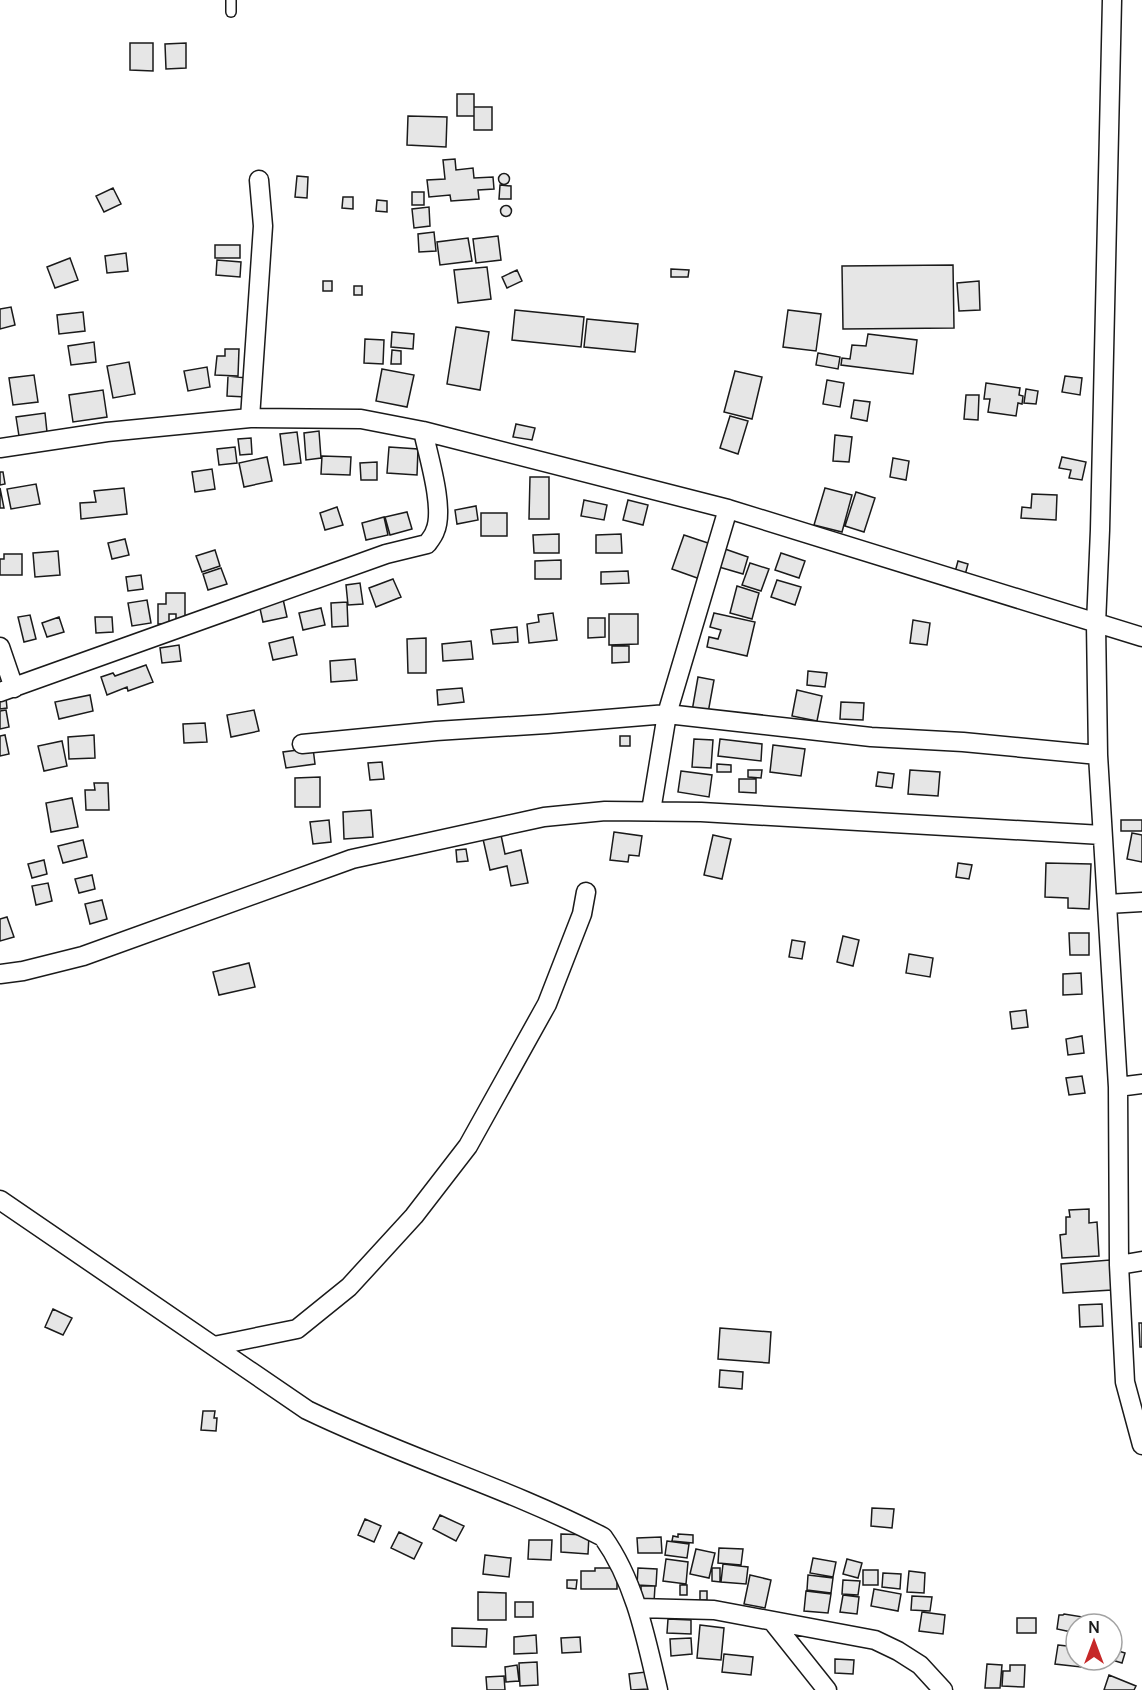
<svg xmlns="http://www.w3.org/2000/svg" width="1142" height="1690" font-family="Manrope,sans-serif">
<rect width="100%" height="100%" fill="#fff"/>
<!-- building -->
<path fill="#e6e6e6" stroke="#1a1a1a" stroke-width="1.5" d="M130 43H153V71L130 70Z
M186 43V68L166 69 165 44Z
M457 94H474V116H457Z
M474 107H492V130H474Z
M408 116 447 117 446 147 407 145Z
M455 159 456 170 473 168 474 178 493 177 494 189 478 190 479 199 451 201 450 195 429 197 427 180 445 179 443 160Z
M498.5 179a5.5 5.5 0 1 1 11 0a5.5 5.5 0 1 1-11 0Z
M297 176 308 177 307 198 295 197Z
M500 185 511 186V199H499Z
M113 188 121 204 104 212 96 196Z
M412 192H424V205H412Z
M343 197H353V209L342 208Z
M377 200 387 201V212L376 211Z
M500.5 211a5.5 5.5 0 1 1 11 0a5.5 5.5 0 1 1-11 0Z
M429 207 430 226 414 228 412 209Z
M434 232 436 251 419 252 418 234Z
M498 236 501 260 476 263 473 239Z
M468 238 472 261 440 265 437 242Z
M215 245H240V258H215Z
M126 253 128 271 107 273 105 256Z
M70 258 78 280 55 288 47 267Z
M217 260 241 262 240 277 216 275Z
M953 265 954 328 843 329 842 266Z
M487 267 491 299 458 303 454 270Z
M671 269 689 270 688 277H671Z
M517 270 522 281 507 288 502 277Z
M323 281H332V291H323Z
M979 281 980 310 959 311 957 283Z
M354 286H362V295H354Z
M11 307 15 325 0 329V309Z
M515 310 584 317 581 347 512 340Z
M788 310 821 314 816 351 783 347Z
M83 312 85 331 59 334 57 315Z
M587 319 638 324 635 352 584 347Z
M456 327 489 332 480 390 447 384Z
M392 332 414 334 413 349 391 347Z
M868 334 917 340 913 374 841 365 842 358 850 359 852 345 866 346Z
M365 339 384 340 383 364 364 363Z
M94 342 96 362 71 365 68 346Z
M225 349H239L238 376 215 375 217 356H225Z
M392 350 401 351V364H391Z
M818 353 840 357 838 369 816 365Z
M129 362 135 394 113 398 107 366Z
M207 367 210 387 188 391 184 371Z
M382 369 414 375 407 407 376 401Z
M735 371 762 377 752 419 724 412Z
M34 375 38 402 13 405 9 378Z
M228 376 247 378 246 397 227 396Z
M1065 376 1082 378 1080 395 1062 392Z
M827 380 844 383 840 407 823 404Z
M986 383 1020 388 1019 395 1023 396 1022 404 1018 403 1016 416 988 412 990 399H984Z
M1026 389 1038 391 1036 404 1024 403Z
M103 390 107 417 73 422 69 395Z
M966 395H979L978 420 964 419Z
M854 400 870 402 867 421 851 418Z
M45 413 47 432 19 436 16 417Z
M730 416 748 421 738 454 720 448Z
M516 424 535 428 532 440 513 437Z
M319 431 321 458 306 460 304 433Z
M297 432 301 463 284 465 280 434Z
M835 435 852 437 849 462 833 461Z
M251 438 252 454 240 455 238 439Z
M235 447 237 463 219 465 217 449Z
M389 447 418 449 417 475 387 473Z
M322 456 351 457 350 475 321 474Z
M267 457 272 481 244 487 239 463Z
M1062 457 1086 462 1082 480 1069 478 1071 470 1059 468Z
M893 458 909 461 906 480 890 477Z
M377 462V480H361L360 463Z
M212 469 215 489 195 492 192 472Z
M0 472H3L5 484 0 485Z
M530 477H549V519H529Z
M36 484 40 504 11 509 7 489Z
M0 488 4 508H0Z
M124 488 127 514 81 519 80 503 96 502 94 491Z
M825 488 852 495 842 532 814 525Z
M856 492 875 498 864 532 845 526Z
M1032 494 1057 495 1056 520 1021 518 1022 507 1031 508Z
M584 500 607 505 604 520 581 516Z
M628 500 648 505 643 525 623 520Z
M476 506 478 520 457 524 455 510Z
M337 507 343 525 325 530 320 513Z
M407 512 412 529 390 535 385 517Z
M481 513H507V536H481Z
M384 517 388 535 366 540 362 523Z
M559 534V553H534L533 535Z
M621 534 622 553H596V535Z
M684 535 711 544 700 579 672 569Z
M125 539 129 555 112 559 108 543Z
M725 549 748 557 743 574 719 567Z
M215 550 220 566 202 572 196 556Z
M58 551 60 575 35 577 33 553Z
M781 553 805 561 799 578 775 570Z
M4 554H22V575H0V559H4Z
M561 560V579H535V561Z
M958 561 968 564 965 575 955 572Z
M750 563 769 569 761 591 742 585Z
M221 568 227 584 208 590 203 574Z
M628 571 629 583 601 584V572Z
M141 575 143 589 128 591 126 577Z
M393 579 401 597 376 607 369 588Z
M777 580 801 587 795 605 771 597Z
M360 583 363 604 348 605 346 585Z
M737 586 759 593 752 619 730 613Z
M166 593H185V624H176V614H169V624H158V604H166Z
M283 599 287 617 263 622 259 604Z
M147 600 151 623 132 626 128 603Z
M347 602 348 626 332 627 331 603Z
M321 608 325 625 303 630 299 613Z
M553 613 557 640 529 643 527 624 539 622 538 615Z
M714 613 755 622 747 656 707 647 709 637 718 639 721 630 710 627Z
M609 614H638V644L609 645Z
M30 615 36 639 24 642 18 617Z
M59 617 64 632 47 637 42 623Z
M95 617H112L113 632 96 633Z
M588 618H605V637L588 638Z
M913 620 930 623 927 645 910 643Z
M517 627 518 642 493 644 491 630Z
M293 637 297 655 273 660 269 643Z
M426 638V673H408L407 639Z
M471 641 473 659 443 661 442 644Z
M179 645 181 661 162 663 160 648Z
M612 646H629V662L612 663Z
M355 659 357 680 331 682 330 661Z
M146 665 153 682 128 691 127 687 107 695 101 677 113 673 115 676Z
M808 671 827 673 825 687 807 685Z
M698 677 714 680 708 713 692 711Z
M462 688 464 702 438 705 437 690Z
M797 690 822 696 817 721 792 716Z
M90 695 93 711 59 719 55 702Z
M6 698 7 708 0 709V699Z
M841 702 864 703 863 720 840 719Z
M6 710 9 727 0 729V711Z
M254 710 259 731 231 737 227 715Z
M205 723 207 742 184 743 183 724Z
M5 735 9 754 0 756V736Z
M94 735 95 758 69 759 68 737Z
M620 736H630V746H620Z
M694 739 713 740 711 768 692 767Z
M720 739 762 744 761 761 718 756Z
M62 741 67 766 44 771 38 746Z
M773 745 805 749 801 776 770 772Z
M313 748 315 764 286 768 283 752Z
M382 762 384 779 370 780 368 763Z
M717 764 731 765V772H717Z
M748 770H762L761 778 748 777Z
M910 770 940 772 938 796 908 794Z
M681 771 712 775 709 797 678 792Z
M878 772 894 774 892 788 876 786Z
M320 777V807H295V778Z
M739 779H756V793L739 792Z
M94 783H108L109 810H86L85 790H95Z
M72 798 78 827 51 832 46 803Z
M371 810 373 837 344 839 343 812Z
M329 820 331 842 313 844 310 822Z
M1121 820H1142V831H1121Z
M614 832 642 836 639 856 629 855 628 862 610 860Z
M1132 833 1142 835V862L1127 859Z
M501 835 505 854 521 850 528 883 511 886 507 866 490 870 483 839Z
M713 835 731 839 722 879 704 875Z
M83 840 87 857 63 863 58 846Z
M466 849 468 861 457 862 456 850Z
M44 860 47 874 32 878 28 864Z
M958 863 972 865 969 879 956 877Z
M1046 863 1091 864 1089 909 1068 908V898L1045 897Z
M92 875 95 889 79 893 75 879Z
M48 883 52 901 36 905 32 886Z
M102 900 107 919 90 924 85 904Z
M7 917 14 937 0 941V919Z
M1069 933H1089V955H1070Z
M843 936 859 940 853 966 837 962Z
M792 940 805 942 802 959 789 957Z
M909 954 933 958 930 977 906 973Z
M249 963 255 987 219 995 213 972Z
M1081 973 1082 994 1063 995V974Z
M1026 1010 1028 1027 1012 1029 1010 1012Z
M1082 1036 1084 1053 1068 1055 1066 1039Z
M1082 1076 1085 1093 1069 1095 1066 1078Z
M1089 1209V1223L1097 1222 1099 1256 1062 1258 1060 1235 1066 1234V1217H1070L1069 1210Z
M1110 1260 1112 1290 1063 1293 1061 1264Z
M1102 1304 1103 1326 1080 1327 1079 1305Z
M53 1309 72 1318 63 1335 45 1327Z
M1139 1323H1142V1347H1140Z
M720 1328 771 1332 769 1363 718 1359Z
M720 1370 743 1372 742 1389 719 1387Z
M203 1411H215L214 1418H217L216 1431 201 1430Z
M872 1508 894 1509 892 1528 871 1526Z
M440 1515 464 1526 456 1541 433 1529Z
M365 1519 381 1526 374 1542 358 1535Z
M399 1532 422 1543 414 1559 391 1548Z
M561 1534 589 1535 588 1554 561 1552Z
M678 1534 693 1535V1543L672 1541 673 1536 678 1537Z
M661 1537 662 1553H638L637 1538Z
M529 1540H552L551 1560 528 1559Z
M667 1541 689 1544 687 1558 665 1555Z
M719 1548 743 1549 741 1565 718 1563Z
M696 1549 715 1553 709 1578 690 1574Z
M485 1555 511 1558 509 1577 483 1574Z
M813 1558 836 1562 833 1577 810 1573Z
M666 1559 688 1562 686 1584 663 1581Z
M847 1559 862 1563 858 1578 843 1574Z
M723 1564 748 1567 746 1584 721 1582Z
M595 1568H617V1589H581V1571H595Z
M638 1568 657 1569 656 1586 637 1585Z
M712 1568H720V1582L712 1581Z
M863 1570H878V1585H863Z
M909 1571 925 1573 924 1593 907 1592Z
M883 1573 901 1574 900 1589 882 1587Z
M750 1575 771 1580 765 1608 744 1604Z
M808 1575 833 1578 831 1593 807 1590Z
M567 1580H577L576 1589 567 1588Z
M843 1580 860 1581 858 1595 842 1594Z
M680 1585H687V1595H680Z
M641 1586H655L654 1602H641Z
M874 1589 901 1594 898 1611 871 1606Z
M700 1591H707V1600H700Z
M806 1591 831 1594 828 1613 804 1611Z
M478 1592 506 1593V1620H478Z
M843 1595 859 1597 857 1614 840 1612Z
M912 1596 932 1597 930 1611 911 1610Z
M515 1602H533V1617H515Z
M922 1612 945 1615 943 1634 919 1631Z
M1064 1614 1083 1617 1081 1624H1076V1633L1057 1629 1059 1615H1063Z
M1017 1618H1036V1633H1017Z
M668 1619 691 1620V1634L667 1633Z
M700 1625 724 1628 721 1660 697 1658Z
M452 1628 487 1629 486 1647 452 1646Z
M536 1635 537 1653 514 1654V1637Z
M580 1637 581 1652 562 1653 561 1638Z
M691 1638 692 1654 671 1656 670 1639Z
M1058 1645 1076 1647V1660H1082L1081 1667 1055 1664Z
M1112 1649 1125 1653 1122 1663 1112 1660Z
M724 1654 753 1657 751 1675 722 1672Z
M835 1659 854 1660 853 1674 835 1673Z
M537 1662 538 1685 520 1686 519 1663Z
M987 1664 1002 1665 1000 1688H985Z
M517 1665 519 1681 506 1682 505 1667Z
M1010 1665H1025L1024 1687 1002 1686 1003 1671H1010Z
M646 1672 648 1689 631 1690 629 1674Z
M1109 1675 1136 1686 1134 1690H1104Z
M504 1676 505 1690H487L486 1677Z"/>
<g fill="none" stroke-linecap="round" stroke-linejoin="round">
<!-- service casing -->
<g stroke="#1a1a1a" stroke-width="12">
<path id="service" d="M231 12V0"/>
</g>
<!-- minor casing -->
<g stroke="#1a1a1a" stroke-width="21">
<path id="minor" d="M250 418 263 226 259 180
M0 448 107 432 250 418 361 419 423 431 728 509 1142 637
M0 647 14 688
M0 692 386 554 427 544C430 540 434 535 435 531 445 509 428 455 423 431
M302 744 436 731 547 724 667 714 871 737 963 742 1098 755 1096 624 1100 530 1112 0
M1098 755 1118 1087 1119 1265 1125 1382 1142 1445
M651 811 667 714 728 509
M1107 904 1142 902
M0 974 23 971 83 956 352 859 544 817 605 811 701 812 1102 835
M1118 1087 1142 1084
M0 1200 307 1410C404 1457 508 1488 603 1537 635 1582 646 1638 658 1690
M1119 1265 1142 1261
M214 1346 297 1329 349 1287 414 1216 468 1146 547 1004 582 914 586 892
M638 1608 714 1610 875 1640 898 1651 920 1665 943 1690
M772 1621 827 1690"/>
</g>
<!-- service -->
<use href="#service" stroke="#fff" stroke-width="9"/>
<!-- minor -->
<use href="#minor" stroke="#fff" stroke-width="18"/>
</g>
<!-- north arrow -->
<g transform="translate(1094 1642)"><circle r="28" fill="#ffffff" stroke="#a3a3a3" stroke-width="1.5"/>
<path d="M0-4.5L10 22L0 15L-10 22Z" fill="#c62828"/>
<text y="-9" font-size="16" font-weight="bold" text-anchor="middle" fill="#1a1a1a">N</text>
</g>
</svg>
